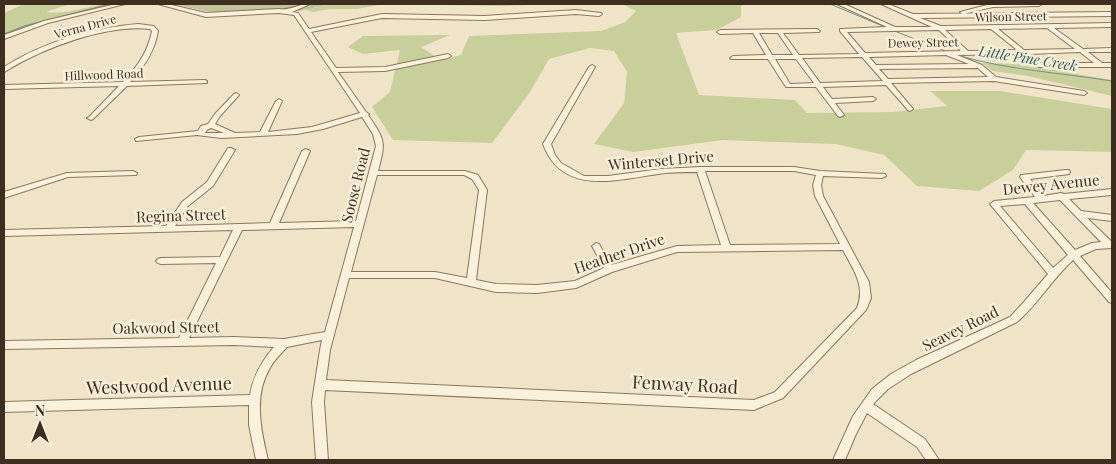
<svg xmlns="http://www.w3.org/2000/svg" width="1116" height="464" font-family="'Playfair Display',serif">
<rect width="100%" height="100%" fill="#f0e4c8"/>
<!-- green -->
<path fill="#c9cf9b" d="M24 4H70L46 12C69 15 91 4 114 4L4 34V13Z
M331 4H384L357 9H330L313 12 305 10Z
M388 4H551L503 6Z
M622 4H745L741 6V17L717 30 676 33 699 95 795 100 807 113 893 112 947 106 930 91H1000L1112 109V152L1026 150 1013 170 979 191 917 186 884 155 836 144 723 140 633 152 594 144 624 103 627 72 614 51 590 48 549 59 530 92 492 143 393 140 372 107 390 92 400 50 363 54 348 47 363 36 450 35 421 47 440 60 461 55 469 36 601 31 625 22 636 11Z
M982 63 1017 64 1112 80V96L1028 76 993 71Z"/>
<!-- cemetery -->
<path fill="#bfc49a" d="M173 4H331L299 11 280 9 224 13 205 11Z"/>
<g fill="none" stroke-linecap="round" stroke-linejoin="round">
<!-- stream -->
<path stroke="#6f938a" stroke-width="1" d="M830 4 885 27
M892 30 948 52
M4 34 24 26 110 4
M960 56C1009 70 1062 73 1112 81"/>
<!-- minor casing -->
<g stroke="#8d765c" stroke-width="2">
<path id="minor" d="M116 4H125L48 23 4 39V35L44 21Z
M158 4H167L206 13 279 9C290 11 298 4 310 4L292 12 298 13 309 29 382 14 485 16 576 10 601 13 602 14 599 16 576 14 485 20 382 18 311 32 336 68 385 67 448 54 451 56 448 58 385 71 338 72 366 112 369 114 368 115C385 140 386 141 378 171H465L478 175 487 190 476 280 496 284 537 285 575 281 604 268 592 246 596 243 599 244 611 265 677 246 721 245 697 172C684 172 671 172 658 174 616 180 562 196 543 144L589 67 592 65 595 67 551 144 555 155 561 163 584 176H608L661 169 700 167H794L820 171 885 174 886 176 882 178 823 176 821 185 823 196 869 282 871 298 866 310 783 398 754 410 325 390 324 402 328 460H316L312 402 320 350 322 340 287 347C281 354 274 360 270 368 253 396 261 431 268 460H256L249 425V405L4 412V402L250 395C253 376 262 361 274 347L234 345 4 349V341L179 338 216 263 161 264 158 263 156 261 158 259 161 258 220 257 233 230 4 236V230L166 226 182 202 207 182 228 148H231L235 150 213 186 188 206 175 226 270 223 302 151 306 149 310 151 279 223 356 221 376 146 373 134 362 117 323 129 297 134 221 138 197 135 136 141 135 139 139 137 198 131 201 126 208 124 215 114 234 94 236 93 239 95 220 116 215 124 235 133 260 132 276 101 279 99 282 101 268 132 312 127 360 113 294 15 279 13 206 17ZM211 128 224 133H205L207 130ZM705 171H794L816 175 813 185 815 196 840 244 730 245ZM377 175H464L472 179 479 190 467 278 435 272H351ZM354 227 325 332 284 339 234 337 189 338 242 230ZM843 250C853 269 866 286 857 308L775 392 754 400 326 380 330 350 349 278H435L496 292 537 293 576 288 612 272 677 252Z
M837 4H844L895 27H932L881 4H888L913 14 1112 12V16L920 18 941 26 1112 23V27L1054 28 1083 49 1112 48V52H1088L1102 63H1112V67H1039L1021 54 957 55 982 65 996 77 1084 91 1087 93 1084 95 994 81 891 83 913 109 910 111 908 110 886 85 823 87 832 99 873 97 876 99 873 101 835 103 844 115 840 117 838 116 816 87H786L768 59H731L730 58 733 56 766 55 753 33 720 34 717 32 720 30 817 29 820 31 819 32 783 33 799 55 859 54 840 31V29L887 27ZM1047 28 1075 49 1024 50 998 29ZM991 29 1017 50 968 51 945 30ZM939 30 961 51 865 53 847 32ZM759 33H778L793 55H772ZM1080 52 1094 63H1041L1029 54ZM946 55 969 64 876 65 869 57ZM862 57 883 81 820 83 802 58ZM775 59H796L814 83 790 84ZM978 68 988 77 888 79 879 69Z
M991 4H1042L1039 6 993 7 963 14 960 12Z
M138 24 154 26 158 31C155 51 144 67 130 82L205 80 207 81V83L127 86 93 119 91 120 87 118 89 117 119 86 4 89V85L123 82C137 67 148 52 152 31L150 29C107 24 43 48 6 71L4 72V67C43 42 92 28 138 24Z
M1066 170H1069L1070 172 1069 174 1030 179 1043 196 1061 193 1064 194 1112 189V195L1069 199 1081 211 1112 215V221L1087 218 1112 242V248L1096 249 1080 256 1112 293V303L1109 302 1073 260C1052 279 1038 304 1017 322L911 374 888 389 873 404 925 439 939 460H926L917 447 867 413 856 434 845 460H833L853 416 872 389 891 374 916 360 1010 317 1023 303 1048 274 990 204 994 201 1035 197 1020 177 1021 175ZM1060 200 1101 242 1092 243 1075 250 1033 203ZM1025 204 1068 255 1053 268 1000 206Z
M133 171 137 173 136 175 68 177 4 198V192L67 173Z"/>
</g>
<!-- minor -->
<use href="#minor" fill="#faf1dc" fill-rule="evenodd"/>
</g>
<g text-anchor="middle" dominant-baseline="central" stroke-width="5" stroke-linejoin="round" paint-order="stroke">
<!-- far-street labels -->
<g font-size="12" fill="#3d2e20" stroke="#f7eed8">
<text transform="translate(1011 16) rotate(-1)">Wilson Street</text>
<text transform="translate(85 26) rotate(-15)">Verna Drive</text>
<text transform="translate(923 42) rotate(-1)">Dewey Street</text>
<text transform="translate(104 74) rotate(-2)">Hillwood Road</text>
</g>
<!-- far-water labels -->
<g font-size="14" font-style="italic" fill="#2f5d5a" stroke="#f7eed8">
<text transform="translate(1028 58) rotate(9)">Little Pine Creek</text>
</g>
<!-- street labels -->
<g font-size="15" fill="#3d2e20" stroke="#f7eed8">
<text transform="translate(661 160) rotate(-5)">Winterset Drive</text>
<text transform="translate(1051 184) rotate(-6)">Dewey Avenue</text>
<text transform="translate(355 185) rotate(-76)">Soose Road</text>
<text transform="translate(181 215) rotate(-2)">Regina Street</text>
<text transform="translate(619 253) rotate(-19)">Heather Drive</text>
<text transform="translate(166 327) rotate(-1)">Oakwood Street</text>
<text transform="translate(960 328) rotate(-26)">Seavey Road</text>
</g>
<!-- near-street labels -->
<g font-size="18" fill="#3d2e20" stroke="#f7eed8">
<text transform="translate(685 384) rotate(3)">Fenway Road</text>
<text transform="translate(159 385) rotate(-2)">Westwood Avenue</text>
</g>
</g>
<!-- border -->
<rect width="1116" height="464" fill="none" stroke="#3d2e20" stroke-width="10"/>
<!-- north arrow -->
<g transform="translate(40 424)" stroke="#f7eed8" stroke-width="4" paint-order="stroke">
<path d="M0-4L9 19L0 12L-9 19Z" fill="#3d2e20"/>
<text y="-8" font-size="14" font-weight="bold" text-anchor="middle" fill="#3d2e20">N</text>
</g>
</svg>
